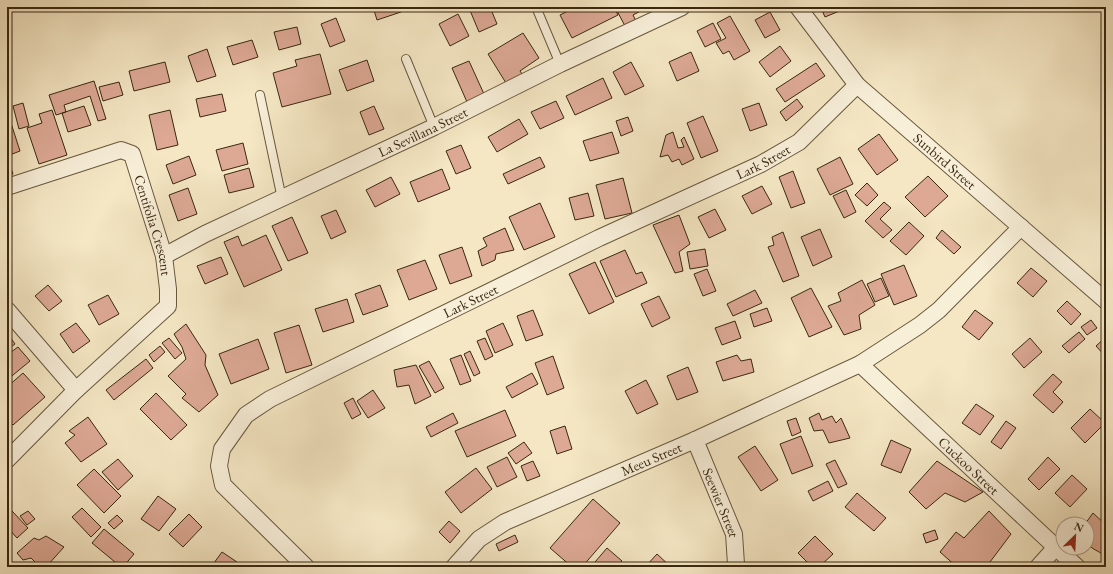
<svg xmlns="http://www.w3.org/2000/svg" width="1113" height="574" font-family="'EB Garamond',serif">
<rect width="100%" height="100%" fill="#f5e7c4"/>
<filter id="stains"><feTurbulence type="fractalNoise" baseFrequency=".005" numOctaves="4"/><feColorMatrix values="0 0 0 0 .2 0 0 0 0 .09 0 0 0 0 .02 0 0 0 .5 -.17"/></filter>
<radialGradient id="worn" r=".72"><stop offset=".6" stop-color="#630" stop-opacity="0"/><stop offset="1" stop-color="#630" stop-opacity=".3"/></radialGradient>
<!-- building -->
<path fill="#dda995" stroke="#392810" d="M373 7H399L401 12 377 20Z
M472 7H490L497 24 479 32 469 8Z
M576 7H614L618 15 572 38 560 15Z
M615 7H648L633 15 636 21 625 26Z
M822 7H849L825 17 821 8Z
M770 12 780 30 765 38 755 20Z
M458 14 469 36 450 46 439 24Z
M730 16 750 51 734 60 729 51 723 54 716 43 726 38 717 23Z
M336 18 345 41 330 47 321 24Z
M713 23 721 39 705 47 697 31Z
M297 27 301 44 279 50 274 32Z
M523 33 539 58 520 71 522 74 506 83 488 54Z
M252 40 258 57 233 65 227 47Z
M780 46 791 61 770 77 759 62Z
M207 49 216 76 197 82 188 56Z
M691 52 699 71 677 81 669 62Z
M320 54 331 94 282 107 273 73 297 66 295 60Z
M367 60 374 81 347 91 339 70Z
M469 61 484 94 467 102 452 68Z
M165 62 170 82 134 91 129 71Z
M631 62 644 86 625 95 613 72Z
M816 63 825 76 785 102 776 89Z
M603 78 612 98 575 115 566 96Z
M94 81 106 119 98 121 90 96 64 105 66 112 56 115 49 95Z
M119 82 123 95 103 101 99 87Z
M222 94 226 111 200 117 196 99Z
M797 99 803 107 786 121 780 112Z
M556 101 564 118 540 129 531 112Z
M23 103 29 126 19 129 13 106Z
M759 103 767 125 750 131 742 109Z
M84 106 91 125 68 132 62 113Z
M374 106 384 129 369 135 360 112Z
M52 110 67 155 39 164 27 128 42 123 39 114Z
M170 110 178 145 157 150 149 115Z
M703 116 718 151 701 158 687 123Z
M7 117H9L20 151 7 156Z
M628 117 633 131 621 136 616 121Z
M519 119 528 134 497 152 488 137Z
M612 132 619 153 590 161 583 141Z
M673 132 678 148 684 147 681 140 684 137 694 159 682 165 679 159 672 162 668 155 660 157 666 135Z
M879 134 898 160 877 175 858 149Z
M243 143 248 164 222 171 216 150Z
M461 145 471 168 456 174 446 151Z
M189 156 196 175 173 184 166 165Z
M7 157 13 174 7 176Z
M540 157 545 167 508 184 503 174Z
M840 157 853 184 830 195 817 169Z
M249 168 254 187 229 193 224 175Z
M442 169 450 189 418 202 410 182Z
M793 171 805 203 791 208 779 177Z
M928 176 948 196 925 217 905 197Z
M391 177 400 194 375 207 366 190Z
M623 178 632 213 605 219 596 185Z
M867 183 878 195 867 206 855 195Z
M762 186 772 204 752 214 742 196Z
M188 188 197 214 178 221 169 195Z
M846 190 856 212 844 218 833 196Z
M588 193 594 216 575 220 569 198Z
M884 202 891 208 880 219 892 230 883 238 865 221Z
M540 203 555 237 524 250 509 217Z
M715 209 726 230 709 238 698 217Z
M336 210 346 232 331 239 321 216Z
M679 215 690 244 679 252 683 271 675 273 653 225Z
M292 217 308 253 288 261 272 226Z
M909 222 924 236 906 255 890 241Z
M505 228 514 250 496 254 495 260 482 266 478 251 487 246 483 238Z
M820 229 832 257 813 266 801 237Z
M942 230 961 247 954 254 936 238Z
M783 232 799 276 783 282 768 247 774 245 772 237Z
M266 235 282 270 244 287 224 242 238 236 242 246Z
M462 247 472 276 450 284 439 255Z
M705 249 708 266 690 269 687 252Z
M625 250 636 274 642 272 647 283 616 297 600 261Z
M221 257 228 274 205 284 197 266Z
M425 260 437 289 409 300 397 270Z
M595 262 614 302 589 314 569 274Z
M904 265 917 296 894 305 881 274Z
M1031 268 1047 281 1033 297 1017 283Z
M707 269 716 291 703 296 694 274Z
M881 278 889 296 875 302 867 284Z
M862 280 875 305 859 315 861 329 844 335 828 306 841 301 838 293Z
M48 285 62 301 49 311 35 296Z
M380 285 388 306 363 315 355 294Z
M811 288 832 327 809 337 791 298Z
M755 290 762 303 733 316 727 304Z
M108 295 119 314 99 325 88 305Z
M659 296 670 318 652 327 641 304Z
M347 299 354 322 323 332 315 309Z
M1067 301 1081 314 1071 325 1057 311Z
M767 308 772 321 754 327 750 314Z
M533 310 543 335 526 341 517 316Z
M975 310 993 323 979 340 962 327Z
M1091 320 1097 328 1087 335 1081 327Z
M735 321 741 338 722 345 715 328Z
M76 323 90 341 73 353 60 334Z
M503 323 513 345 495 353 486 331Z
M186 324 206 355 205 365 218 395 199 412 182 398 186 394 168 376 186 359 182 347 174 334Z
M299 325 312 365 286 373 274 333Z
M1079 332 1085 339 1069 353 1062 346Z
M8 334 15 344 7 350V335Z
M1106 337V357L1096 346Z
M169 338 182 353 175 359 162 343Z
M485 338 493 356 485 360 477 341Z
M1030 338 1042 352 1024 368 1012 354Z
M258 339 269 369 231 384 219 354Z
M160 346 165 352 154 362 149 355Z
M18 347 30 361 7 380V355Z
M470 351 480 373 474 376 464 354Z
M461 355 471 381 460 385 450 359Z
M737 355 741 361 751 359 754 372 723 381 716 362Z
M553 356 564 388 547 395 535 363Z
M146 359 153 368 114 400 106 390Z
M429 361 444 388 435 393 419 366Z
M416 365 431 396 415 404 409 385 397 387 394 370Z
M688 367 698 392 677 400 667 376Z
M23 373 45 397 13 425 7 419V387Z
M532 373 538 384 512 398 506 387Z
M1053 374 1062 382 1053 392 1063 402 1053 413 1033 395Z
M646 380 658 404 637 414 625 391Z
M373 390 385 408 368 418 357 401Z
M156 393 187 425 171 440 140 409Z
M353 398 361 414 352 419 344 403Z
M976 404 994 416 980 435 962 423Z
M1090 409 1105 423 1085 443 1071 428Z
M505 410 516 436 467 457 455 431Z
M453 413 458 423 431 437 426 427Z
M819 413 822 420 832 416 836 423 841 418 850 438 829 443 823 430 814 431 809 418Z
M88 417 107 444 81 462 65 443 75 435 69 431Z
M796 418 801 432 792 436 787 421Z
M1006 421 1016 428 1001 449 991 442Z
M565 426 572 449 557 454 550 431Z
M801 436 813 466 792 474 780 444Z
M891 440 911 449 901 473 881 465Z
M524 442 532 453 516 464 508 453Z
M755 446 778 480 761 491 738 457Z
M507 457 517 477 497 487 487 467Z
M1048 457 1060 469 1039 490 1028 479Z
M118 459 133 476 118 490 102 472Z
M835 460 847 484 838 488 826 464Z
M533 461 540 476 527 481 521 466Z
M937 461 983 492 965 502 945 493 926 509 909 492Z
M476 468 492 489 461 513 445 492Z
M94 469 121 496 104 513 77 485Z
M1072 475 1087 489 1070 507 1055 493Z
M828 481 833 491 813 501 808 491Z
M857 493 886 518 874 531 845 507Z
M158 496 176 509 159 531 141 519Z
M593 499 620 523 582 567H572L550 548Z
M82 508 101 527 91 537 72 517Z
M12 511 28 528 17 538 7 527V516Z
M28 511 35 519 27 525 20 516Z
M989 511 1011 534 990 562 995 567H957L940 552 956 532 964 538Z
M1093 513 1106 525V556L1092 548 1087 543V524H1085Z
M189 514 202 527 183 547 169 534Z
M117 515 123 521 114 529 108 523Z
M449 521 460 531 450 543 439 532Z
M104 529 134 554 123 567H121L92 543Z
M935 530 938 539 926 543 923 534Z
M515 535 518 542 499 551 496 544Z
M46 536 64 547 46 567H40L31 558 23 560 17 553 34 538 39 540Z
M815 536 833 554 819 567H812L798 553Z
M607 548 622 561 616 567H601L595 562Z
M222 552 237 562 233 567H211Z
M657 554 671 567H645Z"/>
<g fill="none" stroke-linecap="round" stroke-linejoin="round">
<!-- service casing -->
<g stroke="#68583d" stroke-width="10">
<path id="service" d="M536 7 560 64
M406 59 434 127
M260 95 282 199"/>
</g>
<!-- minor casing -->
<g stroke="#68583d" stroke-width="18">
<g id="minor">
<path id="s1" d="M798 7 857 85 1106 301"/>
<path id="s2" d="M7 187 121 150 132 154 164 256 168 289V306L76 390 7 460"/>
<path id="s3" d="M164 256 205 234 434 127 560 64 682 7"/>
<path d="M7 310 76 390"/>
<path id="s4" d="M860 364 1077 567"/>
<path id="s5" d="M695 440 734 534 736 564 734 567"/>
<path id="s6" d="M306 567 223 485 219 466 222 449 246 415 270 399 599 238 761 164 799 142 857 85"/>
<path id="s7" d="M454 567 479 539 505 522 695 440 860 364 920 325 939 310 1021 227"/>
<path d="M1038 567 1056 547"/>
</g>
</g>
<!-- service -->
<use href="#service" stroke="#f8efd9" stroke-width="8"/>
<!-- minor -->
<use href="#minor" stroke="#f8efd9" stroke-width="16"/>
</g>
<g text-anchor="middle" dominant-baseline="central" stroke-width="3" stroke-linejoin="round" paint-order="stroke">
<!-- street labels -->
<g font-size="14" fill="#392810" stroke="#f8efd9">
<text stroke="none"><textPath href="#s3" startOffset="287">La Sevillana Street</textPath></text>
<text stroke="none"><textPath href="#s6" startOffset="771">Lark Street</textPath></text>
<text stroke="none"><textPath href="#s1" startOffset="214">Sunbird Street</textPath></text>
<text stroke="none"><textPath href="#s2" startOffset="206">Centifolia Crescent</textPath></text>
<text stroke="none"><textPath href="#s6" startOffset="447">Lark Street</textPath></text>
<text stroke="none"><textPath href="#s7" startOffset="228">Meeu Street</textPath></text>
<text stroke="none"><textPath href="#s4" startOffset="149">Cuckoo Street</textPath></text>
<text stroke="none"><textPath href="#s5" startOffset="68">Seewier Street</textPath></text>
</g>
</g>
<!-- margin -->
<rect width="1113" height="574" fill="none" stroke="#f5e7c4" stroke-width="24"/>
<rect x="8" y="8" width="1097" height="558" fill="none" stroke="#392810" stroke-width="2"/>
<rect x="12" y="12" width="1089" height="550" fill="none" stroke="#392810"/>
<!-- north arrow -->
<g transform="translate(1075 536) rotate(24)"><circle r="19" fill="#f8efd9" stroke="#ac9f89"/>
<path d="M0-3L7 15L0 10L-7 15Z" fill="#8f2418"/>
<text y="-6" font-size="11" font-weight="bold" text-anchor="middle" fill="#392810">N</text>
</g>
<rect width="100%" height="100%" filter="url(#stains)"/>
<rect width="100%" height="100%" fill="url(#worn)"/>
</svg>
